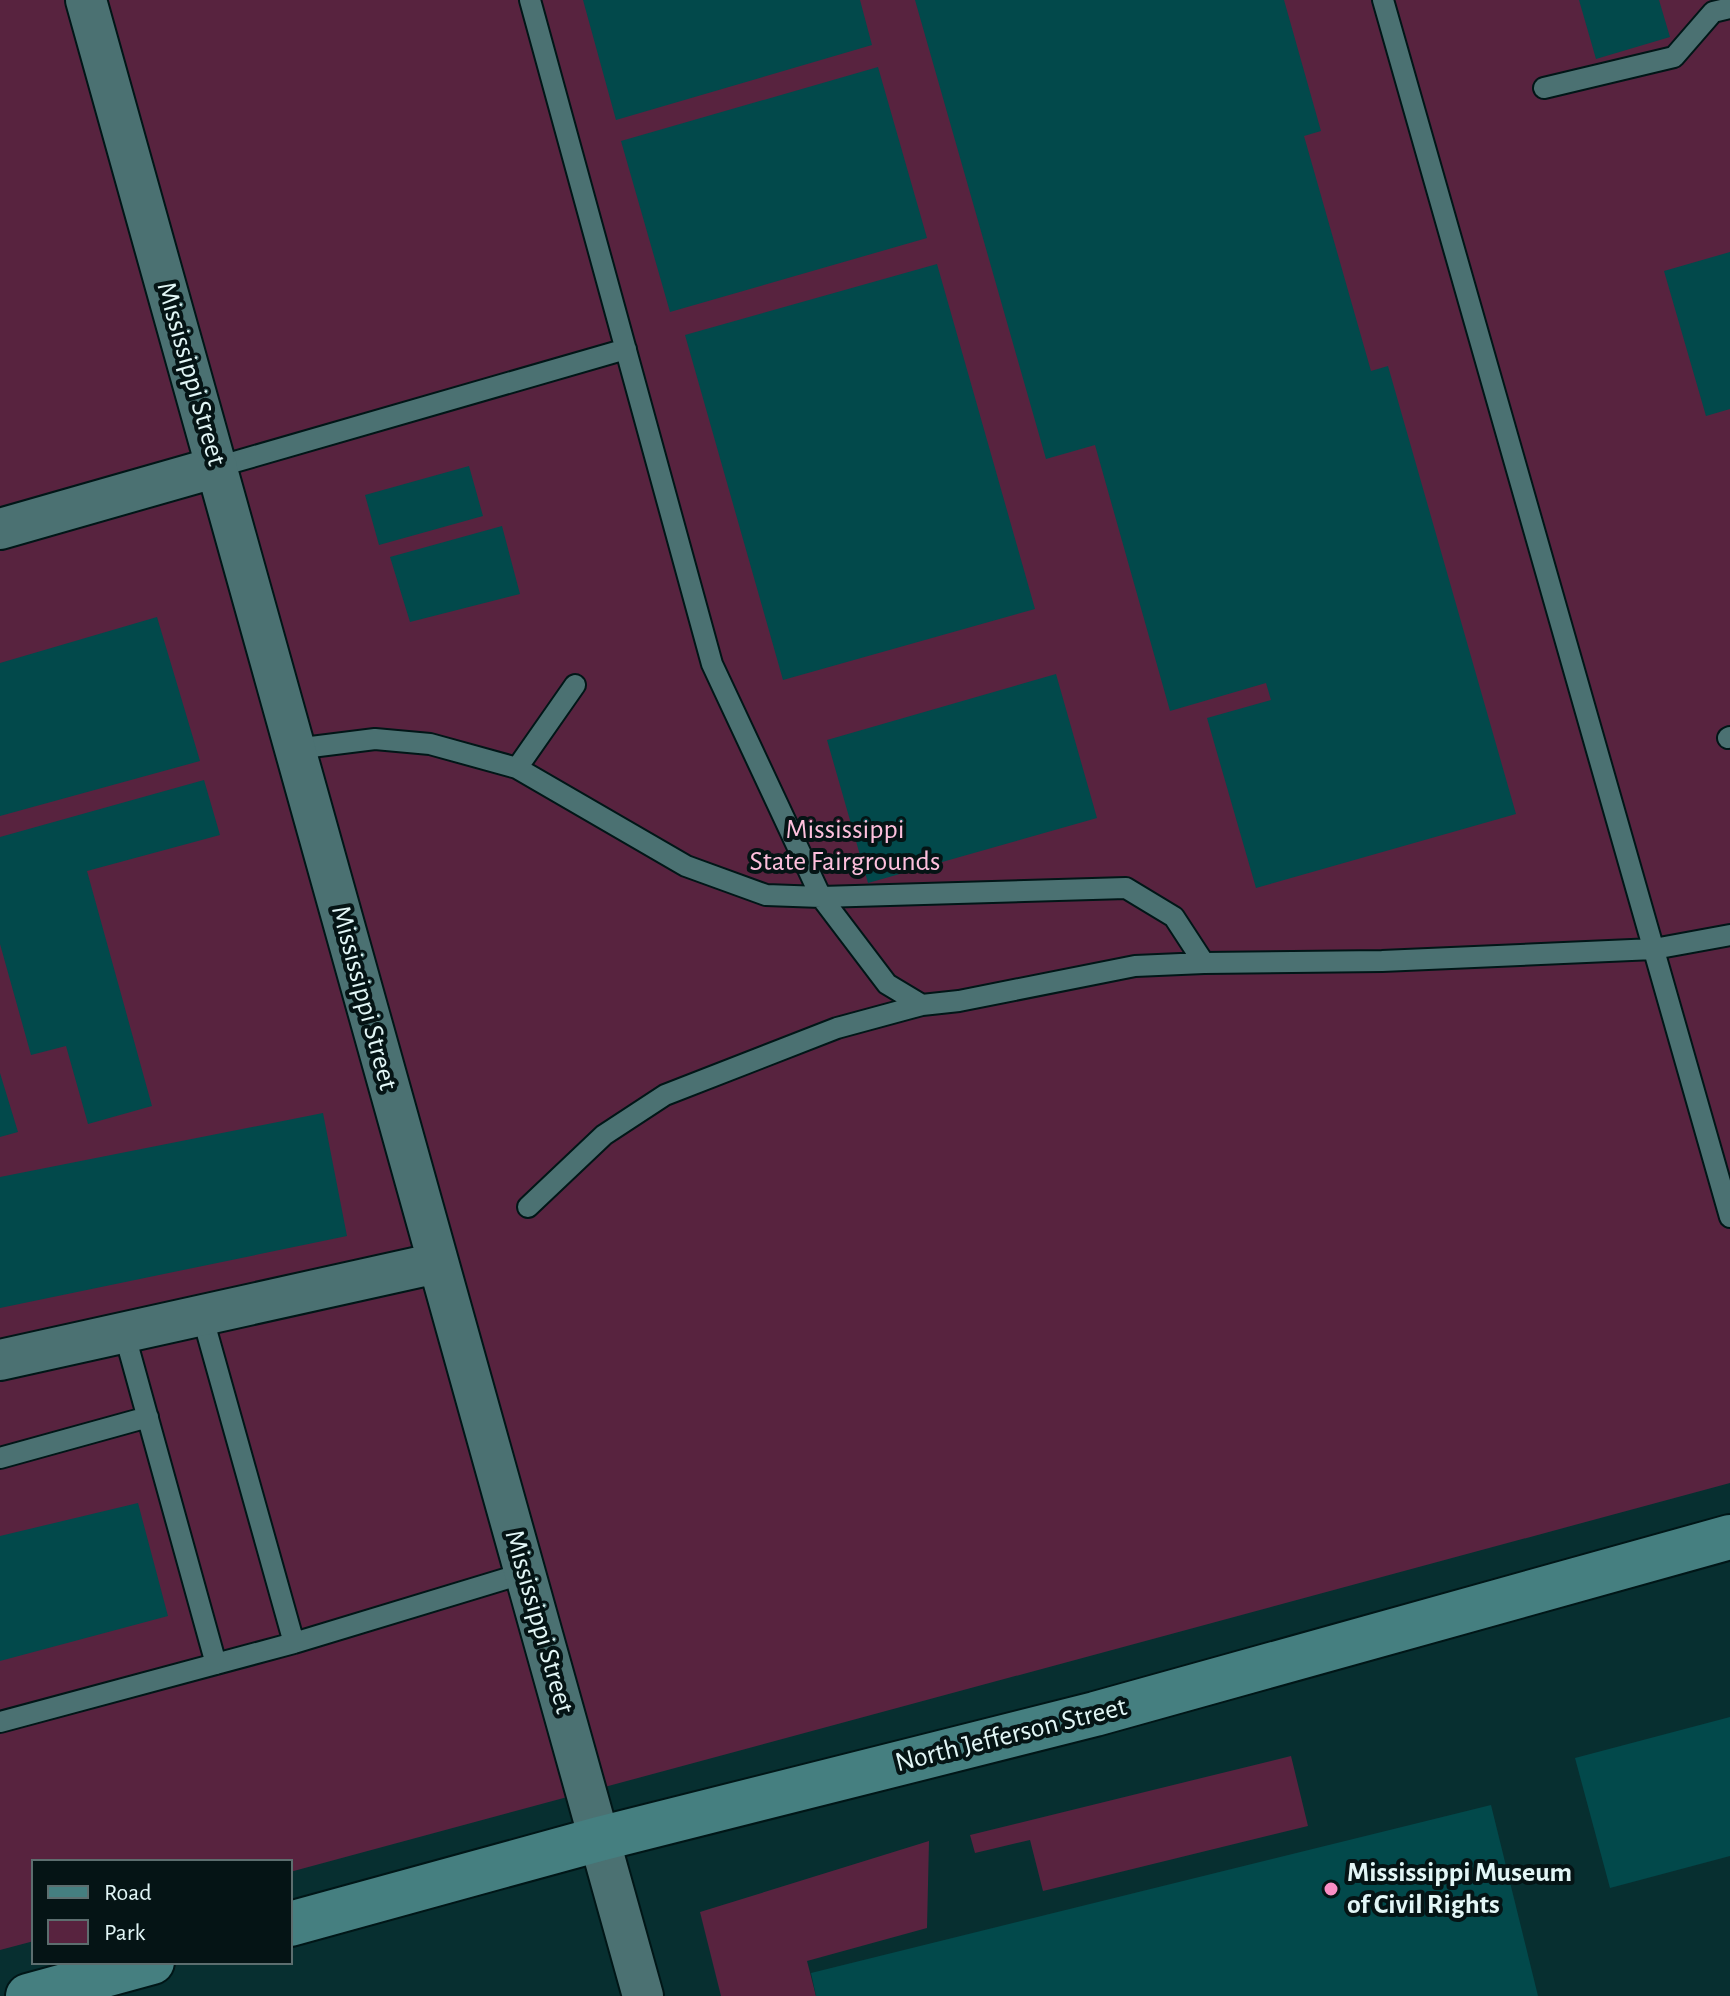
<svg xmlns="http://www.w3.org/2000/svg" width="1730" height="1996" font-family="'Alegreya Sans',sans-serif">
<rect width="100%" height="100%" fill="#072f30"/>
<!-- green -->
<path fill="#58233f" d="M0 0H1730V1483L290 1872V1862H34V1941L0 1950Z
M1291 1756 1308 1826 1043 1891 1030 1840 975 1853 970 1835Z
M929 1841 927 1928 807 1961 816 1996H721L700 1912Z"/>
<!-- building -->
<path fill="#02494b" d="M583 0H860L872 45 616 120Z
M915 0H1284L1321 131 1304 136 1371 371 1388 366 1516 814 1256 888 1207 718 1271 700 1266 683 1170 711 1095 445 1046 459Z
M1579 0H1659L1670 37 1596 59Z
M878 67 927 238 670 312 621 141Z
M1730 252V409L1706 416 1664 271Z
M937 264 1035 609 783 680 685 335Z
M469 466 483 516 379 545 365 495Z
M502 526 520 594 410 622 390 557Z
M157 617 200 761 0 816V663Z
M1056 674 1097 818 868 883 827 740Z
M204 780 220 835 87 871 152 1106 88 1124 66 1046 31 1055 0 944V837Z
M0 1073 18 1132 0 1137Z
M323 1113 347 1236 0 1308V1177Z
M138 1503 168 1616 0 1661V1536Z
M1730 1717V1856L1610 1888 1575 1758Z
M1491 1805 1538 1996H816L811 1973Z"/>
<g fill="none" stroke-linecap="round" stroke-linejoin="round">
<!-- lane casing -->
<g stroke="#001617" stroke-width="24">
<path id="lane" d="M530 0 712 664 821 897 1126 888 1174 917 1204 963 1382 961 1654 949 1730 935
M1383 0 1730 1217
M1544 88 1674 57 1713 12 1730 8
M217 467 626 349
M1728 738 1730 737
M295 749 375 739 430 744 517 768 686 866 766 895 821 897 887 984 922 1005 959 1001 1135 966 1204 963
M517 768 575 685
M528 1207 604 1135 665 1095 837 1028 922 1005
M202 1315 294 1643 525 1573
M124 1332 216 1664
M0 1458 148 1417
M0 1722 294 1643"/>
</g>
<!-- street casing -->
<g stroke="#001617" stroke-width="44">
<path id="street" d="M86 0 643 1996
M0 529 217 467
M0 1360 437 1263"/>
</g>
<!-- secondary casing -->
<g stroke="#001617" stroke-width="48">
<path id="secondary" d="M290 1924 599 1839 1095 1714 1730 1537
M28 1996 152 1962"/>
</g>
<!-- lane -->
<use href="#lane" stroke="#4b7172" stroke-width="20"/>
<!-- street -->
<use href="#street" stroke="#4b7172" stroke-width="40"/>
<!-- secondary -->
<use href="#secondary" stroke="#457f80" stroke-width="44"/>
</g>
<!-- markers -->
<circle fill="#fb8fc5" stroke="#051415" stroke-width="3" cx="1331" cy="1889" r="8"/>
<g text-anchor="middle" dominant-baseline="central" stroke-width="8" stroke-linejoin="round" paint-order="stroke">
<!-- street labels -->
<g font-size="28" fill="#e2f6f6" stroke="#051415">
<text transform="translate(191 374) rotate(74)">Mississippi Street</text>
<text transform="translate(364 998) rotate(75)">Mississippi Street</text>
<text transform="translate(539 1622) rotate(74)">Mississippi Street</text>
<text transform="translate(1011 1735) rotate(-14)">North Jefferson Street</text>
</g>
<!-- park labels -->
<g font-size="28" fill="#fec0dd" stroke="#051415">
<text x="845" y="830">Mississippi<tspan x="845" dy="32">State Fairgrounds</tspan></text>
</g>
<!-- poi labels -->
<g font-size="28" font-weight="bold" fill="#e2f6f6" stroke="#051415" text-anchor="start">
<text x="1347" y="1873">Mississippi Museum<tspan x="1347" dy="32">of Civil Rights</tspan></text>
</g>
</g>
<!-- legend -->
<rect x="32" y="1860" width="260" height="104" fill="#051415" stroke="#5d6e6f" stroke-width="2"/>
<rect x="48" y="1886" width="40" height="12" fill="#457f80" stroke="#5d6e6f" stroke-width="2"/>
<text x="104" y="1900" font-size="24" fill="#e2f6f6">Road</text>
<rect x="48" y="1920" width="40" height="24" fill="#58233f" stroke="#5d6e6f" stroke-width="2"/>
<text x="104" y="1940" font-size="24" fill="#e2f6f6">Park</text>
</svg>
